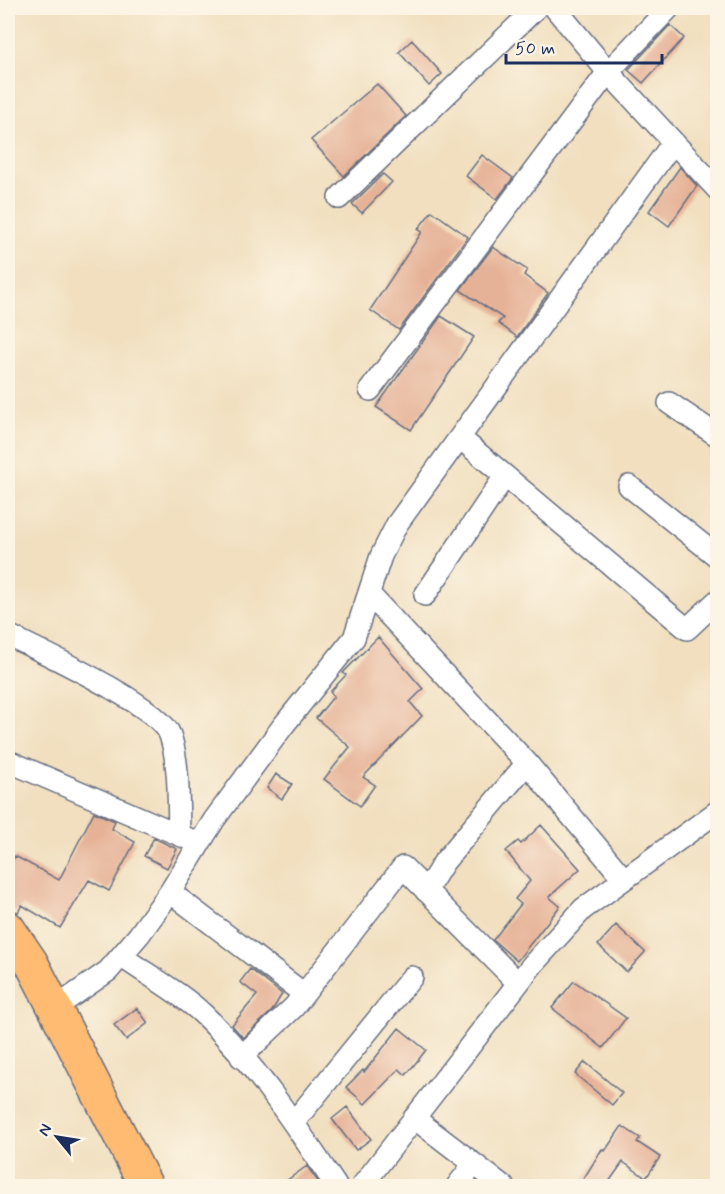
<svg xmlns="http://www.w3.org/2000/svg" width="725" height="1194" font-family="Mynerve,sans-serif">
<rect width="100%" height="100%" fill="#fcf5e5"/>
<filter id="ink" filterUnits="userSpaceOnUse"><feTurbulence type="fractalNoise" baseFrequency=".0167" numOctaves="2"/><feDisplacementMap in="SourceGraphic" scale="12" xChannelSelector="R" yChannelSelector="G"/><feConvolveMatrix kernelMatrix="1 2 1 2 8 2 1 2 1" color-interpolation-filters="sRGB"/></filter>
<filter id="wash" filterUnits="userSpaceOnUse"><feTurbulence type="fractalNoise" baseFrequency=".008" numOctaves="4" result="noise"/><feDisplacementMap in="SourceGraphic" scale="24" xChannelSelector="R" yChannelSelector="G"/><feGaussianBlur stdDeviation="1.35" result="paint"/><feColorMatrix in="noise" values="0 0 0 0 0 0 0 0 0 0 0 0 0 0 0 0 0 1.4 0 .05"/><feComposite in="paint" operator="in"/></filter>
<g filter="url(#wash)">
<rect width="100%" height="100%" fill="#f1dfbf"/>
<g id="blocks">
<!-- building -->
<path fill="#e6b297" d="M670 25 684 38 643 83 628 70Z
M412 40 442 74 429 86 399 52Z
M377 84 406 116 344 176 311 140Z
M482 155 513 178 497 199 466 176Z
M680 167 697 186 669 226 649 211Z
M383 174 392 182 362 213 352 204Z
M432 211 468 237 399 330 370 310 422 232 418 229Z
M493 247 527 270 524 275 548 293 517 337 498 323 503 318 460 290Z
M441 316 474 337 411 430 376 407Z
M378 637 423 689 410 702 422 716 363 777 375 785 360 806 324 779 350 747 316 718 334 696 330 692 346 675 343 673Z
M276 774 292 784 282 799 267 788Z
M94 812 115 821 112 829 135 842 109 891 89 880 60 928 22 905 18 912 8 909V869L15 856 59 880Z
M541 825 580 869 549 897 560 906 517 961 493 940 521 904 515 899 530 881 506 851 518 841 521 844Z
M154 838 177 849 167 868 144 856Z
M616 925 645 952 627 972 598 945Z
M250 969 282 994 272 1011 243 1038 232 1025 257 995 240 982Z
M574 981 626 1018 603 1048 552 1008Z
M137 1008 148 1023 126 1040 114 1025Z
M399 1028 426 1050 406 1075 399 1069 365 1104 346 1087 363 1070 364 1072Z
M585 1062 622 1093 612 1105 575 1074Z
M347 1107 371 1139 356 1150 332 1119Z
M622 1126 640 1138 637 1142 660 1157 646 1178 623 1162 606 1186H579L602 1149 605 1151Z
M307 1166 321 1186H279Z"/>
</g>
</g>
<g filter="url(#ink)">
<use href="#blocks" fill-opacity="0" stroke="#666d80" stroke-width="1.5"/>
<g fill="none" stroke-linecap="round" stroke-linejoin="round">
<!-- street casing -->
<g stroke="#666d80" stroke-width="24">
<path id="street" d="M555 8 608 72 718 190
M339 198 536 8
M370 390 608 72 669 8
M669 403 718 436
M460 438 687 629 718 600
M629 486 718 557
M369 594 527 763 623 878
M425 595 505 476
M8 635C38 650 160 706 170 735 180 765 178 803 179 835
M8 761 189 839
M426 891 444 862 527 763
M170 892 304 994
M121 956C147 975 180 992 204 1015 256 1065 296 1126 336 1186
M55 1008 108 971 139 935 170 892 214 820 283 726 354 638 381 556 397 524 672 144
M241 1057 294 1007 403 867 518 983
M414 1118 503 1186
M294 1122 412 977
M362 1186 533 964 583 909 718 811
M457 1186 474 1164"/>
</g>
<!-- primary casing -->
<g stroke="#666d80" stroke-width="36">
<path id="primary" d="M8 928 31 962 146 1186"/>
</g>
<!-- street -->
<use href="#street" stroke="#fff" stroke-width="21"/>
<!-- primary -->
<use href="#primary" stroke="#febb71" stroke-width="33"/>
</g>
</g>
<!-- margin -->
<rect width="725" height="1194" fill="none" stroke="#fcf5e5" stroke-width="30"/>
<!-- north arrow -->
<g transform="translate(57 1137) rotate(300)" stroke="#fcf5e5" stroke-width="4.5" paint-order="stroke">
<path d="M0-4.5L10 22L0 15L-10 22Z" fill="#1b2f5e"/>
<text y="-9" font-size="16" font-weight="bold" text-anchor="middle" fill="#1b2f5e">N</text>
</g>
<!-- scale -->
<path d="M506 54v9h156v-9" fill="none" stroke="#1b2f5e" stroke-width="3"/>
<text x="515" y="54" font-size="18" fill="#1b2f5e" stroke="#fcf5e5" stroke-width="4.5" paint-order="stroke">50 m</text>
</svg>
